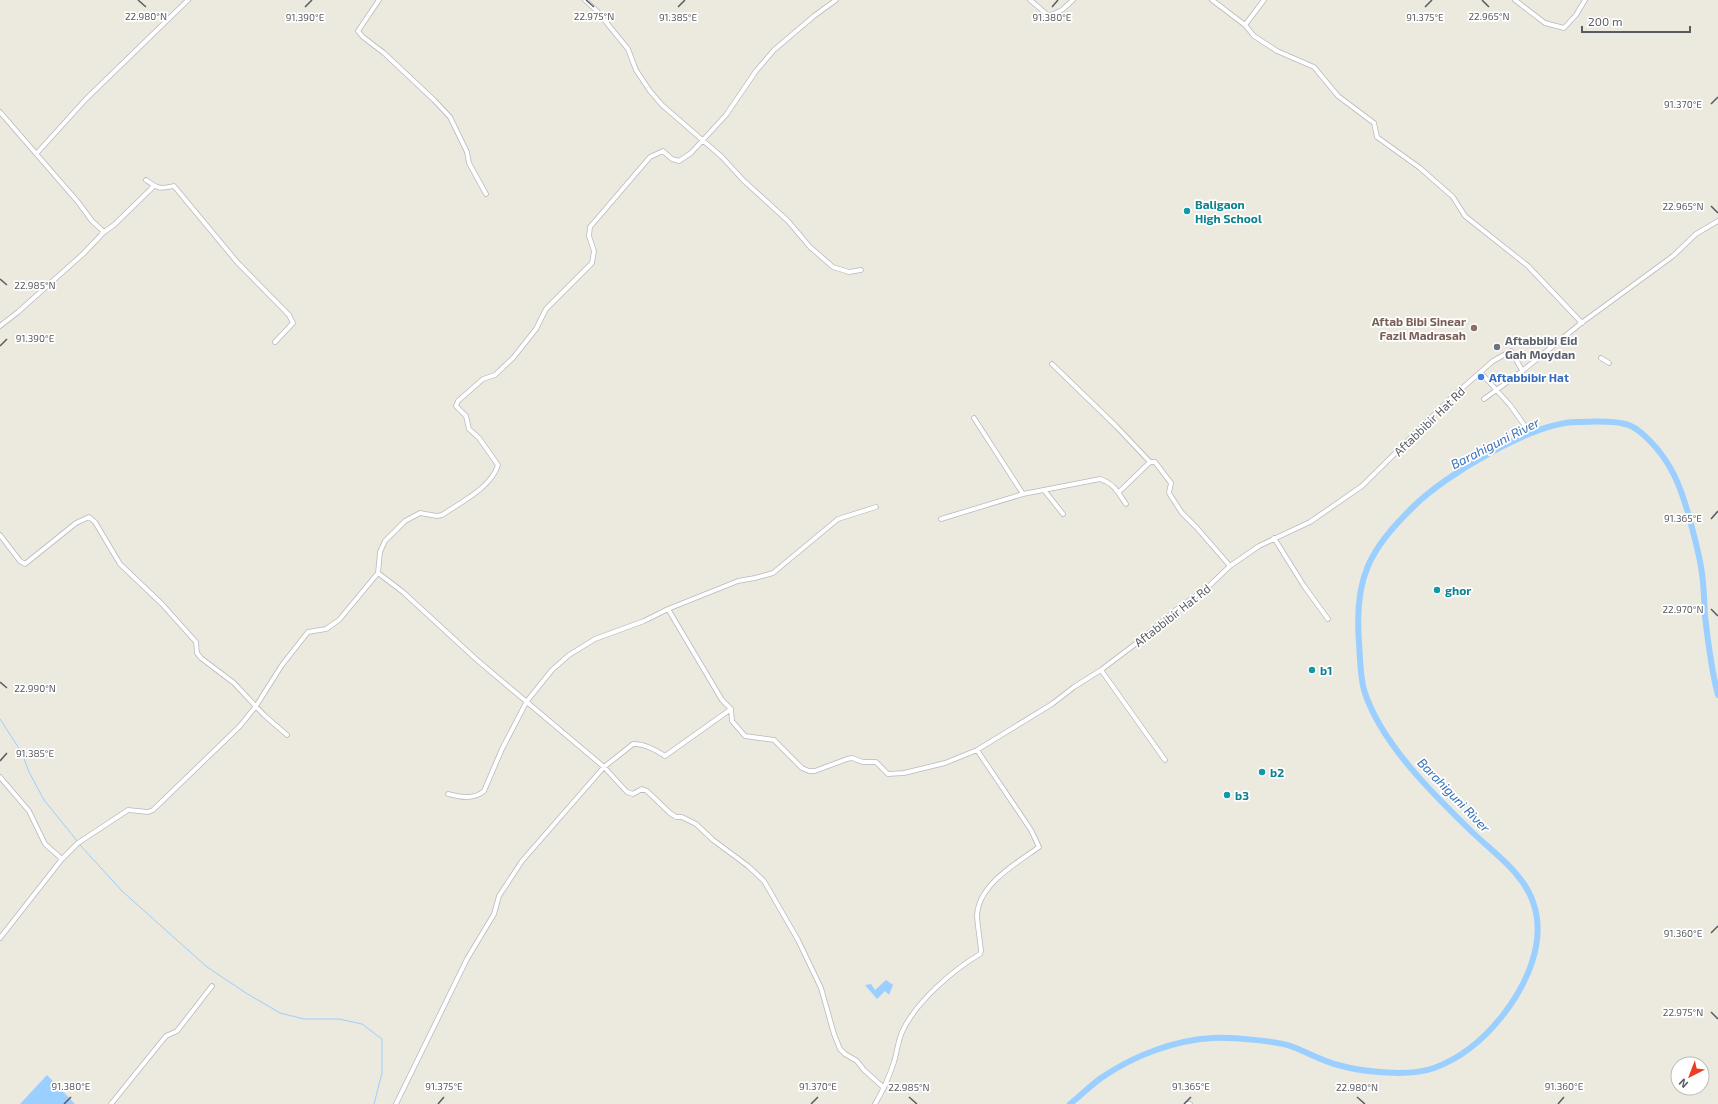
<svg xmlns="http://www.w3.org/2000/svg" width="1718" height="1104" font-family="'Exo 2',sans-serif">
<rect width="100%" height="100%" fill="#ece9df"/>
<!-- water -->
<path fill="#9bcfff" d="M886 980 893 985 889 995 885 991 877 999 865 985 871 984 875 990Z
M47 1075 75 1104H20Z"/>
<g fill="none" stroke-linecap="round" stroke-linejoin="round">
<!-- stream -->
<path stroke="#9bcfff" stroke-width="1" d="M0 719 22 753 29 772 44 800 78 842
M80 845 122 891 207 967 246 993 280 1013 304 1019H339L362 1024 382 1039V1073L374 1104"/>
<!-- river -->
<path stroke="#9bcfff" stroke-width="6" d="M1070 1104C1080 1096 1090 1086 1101 1078 1133 1056 1174 1040 1213 1038 1230 1037 1279 1041 1293 1047 1309 1053 1322 1061 1338 1065 1362 1072 1410 1077 1434 1068 1462 1058 1485 1038 1503 1015 1527 984 1547 941 1533 902 1523 872 1492 852 1470 830 1432 793 1380 742 1364 690 1360 675 1360 657 1359 642 1354 578 1369 550 1414 506 1445 475 1532 423 1576 422 1592 422 1610 420 1625 424 1635 426 1644 435 1651 442 1671 463 1680 485 1688 513 1693 531 1698 549 1701 567 1704 583 1704 600 1705 616 1708 642 1711 669 1718 695"/>
<!-- minor casing -->
<g stroke="#b7b9bf" stroke-width="5.5">
<path id="minor" d="M379 0 358 31 363 37 384 53 434 100 450 117 467 152 469 163 486 194
M585 0 597 11 628 49 636 70 650 91 662 105 722 157 743 180 788 221 810 247 833 267 849 272 861 270
M1030 0 1049 16 1062 10 1073 0
M1212 0 1245 25 1254 36 1277 51 1314 67 1338 96 1374 123 1377 137 1420 168 1453 197 1465 216 1528 266 1582 323
M1515 0 1545 23 1564 28 1576 15 1585 0
M1245 25 1264 0
M0 112 78 202 92 221 104 232
M37 153 86 99 188 0
M146 180C159 189 158 189 174 186L237 262 289 315 293 323 275 342
M0 326 18 312 83 254 104 232 114 225 153 187
M1601 358 1609 363
M1052 364 1116 426 1150 462 1119 492
M1481 373 1510 405 1525 426
M1484 399 1521 372 1580 324 1673 256 1696 234 1718 221
M974 418 1023 494
M1150 462H1155L1171 483 1169 493 1182 513 1197 528 1230 566
M1044 490 1063 514
M941 519 1023 494 1100 479C1115 484 1118 493 1126 504
M0 535 20 561 25 564 76 523 89 517 95 522 120 564 162 604 196 642 197 653 201 658 234 683 264 715 287 735
M1274 538 1304 586 1328 619
M378 573 403 592 477 660 604 767 627 792 633 794 642 789 647 791 670 813 676 817H682L696 824 713 840 748 866 764 881 798 940 821 988 834 1034 840 1049 845 1054 857 1061 864 1070 884 1088
M668 609 722 700 731 709
M1101 670 1165 760
M731 709 732 721 745 736 774 740 802 768 809 771H815L847 759 852 758 863 762H876L888 774 904 773 945 763 977 750 1052 704 1074 687 1101 670 1138 642 1173 612 1208 587 1230 566 1259 546 1310 522 1362 486 1451 398 1493 361 1511 351 1522 370
M0 777 29 811 45 844 62 859
M448 794C460 797 474 800 484 791L502 749 527 701 552 670 569 655 595 639 644 621 668 609 738 581 755 578 773 573 838 519 876 507
M0 938 62 859 78 843 128 810 148 812 153 810 240 726 256 706 282 665 308 632 326 629 339 620 378 573 380 552 385 541 405 521 420 513 437 516 442 515C461 502 491 488 498 465L479 438 469 429 466 416 456 406 458 401 483 379 495 375 513 358 536 329 546 309 592 263 594 251 589 236 590 227 650 157 663 151 672 159 679 161 691 153 726 115 756 71 774 50 814 16 836 0
M111 1104 166 1036 177 1031 212 986
M396 1104 467 959 494 914 499 896 522 861 604 767 633 744C644 743 656 750 665 756L731 709
M875 1104C883 1091 889 1077 894 1062 897 1052 898 1040 903 1030 917 1001 953 970 980 954L981 951C980 940 978 928 977 917 977 885 1017 863 1039 847L1031 830 977 750
M1187 1104H1190"/>
</g>
<!-- minor -->
<use href="#minor" stroke="#fff" stroke-width="4"/>
</g>
<!-- ticks -->
<path fill="none" stroke="#585b61" stroke-width="1.5" d="M138 0 146 7M586 0 594 7M1482 0 1489 7M305 7 312 0M678 7 685 0M1052 7 1058 0M1425 7 1432 0M1711 104 1718 97M1711 206 1718 213M0 279 7 285M0 346 7 339M1711 519 1718 511M1711 609 1718 616M0 682 7 688M0 761 7 753M1711 933 1718 926M1711 1012 1718 1019M909 1097 917 1104M1357 1097 1365 1104M64 1104 71 1097M438 1104 444 1097M811 1104 818 1097M1184 1104 1191 1097M1558 1104 1564 1097"/>
<!-- markers -->
<g fill="#0f9aa8" stroke="#fff" stroke-width="1.5">
<circle cx="1187" cy="211" r="4"/>
<circle cx="1437" cy="590" r="4"/>
<circle cx="1312" cy="670" r="4"/>
<circle cx="1262" cy="772" r="4"/>
<circle cx="1227" cy="795" r="4"/>
</g>
<circle fill="#8d6e63" stroke="#fff" stroke-width="1.5" cx="1474" cy="328" r="4"/>
<circle fill="#6b7280" stroke="#fff" stroke-width="1.5" cx="1497" cy="347" r="4"/>
<circle fill="#3f7fe0" stroke="#fff" stroke-width="1.5" cx="1481" cy="377" r="4"/>
<g text-anchor="middle" dominant-baseline="central" stroke-width="3.5" stroke-linejoin="round" paint-order="stroke">
<!-- culture labels -->
<g font-size="12" font-weight="bold" fill="#0d838f" stroke="#fff" text-anchor="start">
<text x="1195" y="204">Baligaon<tspan x="1195" dy="14">High School</tspan></text>
<text x="1445" y="590">ghor</text>
<text x="1320" y="670">b1</text>
<text x="1270" y="772">b2</text>
<text x="1235" y="795">b3</text>
</g>
<!-- education labels -->
<g font-size="12" font-weight="bold" fill="#785e54" stroke="#fff" text-anchor="end">
<text x="1466" y="321">Aftab Bibi Sinear<tspan x="1466" dy="14">Fazil Madrasah</tspan></text>
</g>
<!-- worship labels -->
<g font-size="12" font-weight="bold" fill="#5b616d" stroke="#fff" text-anchor="start">
<text x="1505" y="340">Aftabbibi Eid<tspan x="1505" dy="14">Gah Moydan</tspan></text>
</g>
<!-- shop labels -->
<g font-size="12" font-weight="bold" fill="#366cbe" stroke="#fff" text-anchor="start">
<text x="1489" y="377">Aftabbibir Hat</text>
</g>
<!-- street labels -->
<g font-size="12" fill="#585b61" stroke="#fff">
<text transform="translate(1429 421) rotate(-44)">Aftabbibir Hat Rd</text>
<text transform="translate(1172 615) rotate(-38)">Aftabbibir Hat Rd</text>
</g>
<!-- water labels -->
<g font-size="13" font-style="italic" fill="#3a73bb" stroke="#fff">
<text transform="translate(1495 443) rotate(-27)">Barahiguni River</text>
<text transform="translate(1454 795) rotate(46)">Barahiguni River</text>
</g>
</g>
<g font-size="10" text-anchor="middle" fill="#585b61" stroke="#fff" stroke-width="3.5" stroke-linejoin="round" paint-order="stroke">
<text x="146" y="20">22.980°N</text>
<text x="594" y="20">22.975°N</text>
<text x="1489" y="20">22.965°N</text>
<text x="305" y="21">91.390°E</text>
<text x="678" y="21">91.385°E</text>
<text x="1052" y="21">91.380°E</text>
<text x="1425" y="21">91.375°E</text>
<text x="1683" y="108">91.370°E</text>
<text x="1683" y="210">22.965°N</text>
<text x="35" y="289">22.985°N</text>
<text x="35" y="342">91.390°E</text>
<text x="1683" y="522">91.365°E</text>
<text x="1683" y="613">22.970°N</text>
<text x="35" y="692">22.990°N</text>
<text x="35" y="757">91.385°E</text>
<text x="1683" y="937">91.360°E</text>
<text x="1683" y="1016">22.975°N</text>
<text x="71" y="1090">91.380°E</text>
<text x="444" y="1090">91.375°E</text>
<text x="818" y="1090">91.370°E</text>
<text x="1191" y="1090">91.365°E</text>
<text x="1564" y="1090">91.360°E</text>
<text x="909" y="1091">22.985°N</text>
<text x="1357" y="1091">22.980°N</text>
</g>
<!-- north arrow -->
<g transform="translate(1690 1076) rotate(222)"><circle r="19" fill="#ffffff" stroke="#bcbdc0"/>
<path d="M0-3L7 15L0 10L-7 15Z" fill="#ec3e24"/>
<text y="-6" font-size="11" font-weight="bold" text-anchor="middle" fill="#585b61">N</text>
</g>
<!-- scale -->
<path d="M1582 26v6h108v-6" fill="none" stroke="#585b61" stroke-width="2"/>
<text x="1588" y="26" font-size="12" fill="#585b61" stroke="#ffffff" stroke-width="3" paint-order="stroke">200 m</text>
</svg>
